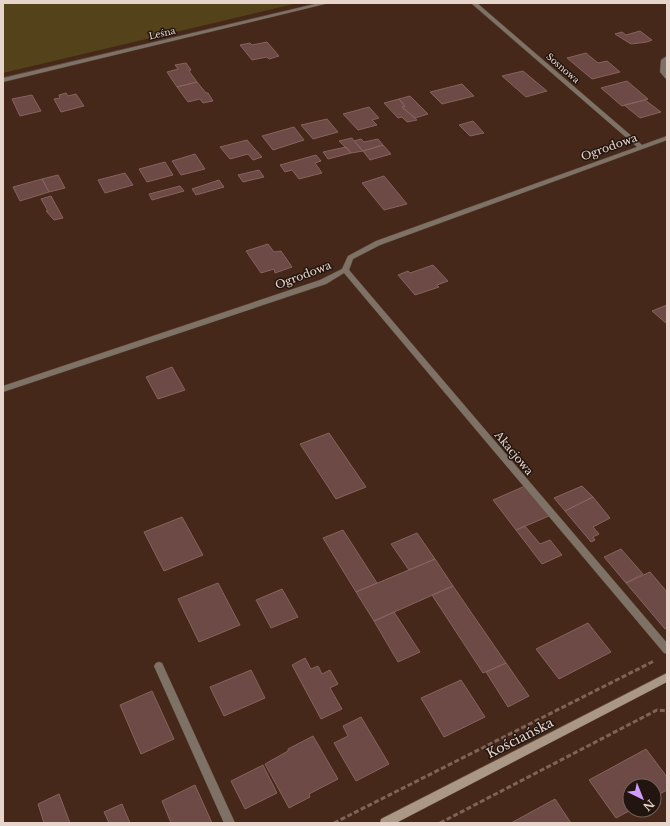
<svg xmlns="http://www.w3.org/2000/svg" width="670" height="826" font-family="'Libre Baskerville',serif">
<rect width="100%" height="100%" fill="#45281a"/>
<!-- green -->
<path fill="#53421a" d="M3 3H298L3 73Z"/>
<!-- building -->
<path fill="#6e4a46" stroke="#87625e" d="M640 31 652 40 647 42 631 44 615 34 622 32 626 35Z
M267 42 279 56 269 59 267 57 252 60 240 45 250 43 252 45Z
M586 53 598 63 607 61 620 72 592 79 567 58Z
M186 63 191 70 189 71 197 82 177 87 167 72 178 69 175 65Z
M523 71 547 91 526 97 502 76Z
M627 81 648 99 622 106 601 88Z
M197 82 206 93H208L213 101 203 103 200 99 188 102 177 87Z
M462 84 474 96 442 104 430 92Z
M66 93 68 96 76 94 84 106 61 112 54 99 60 98 59 95Z
M32 95 41 111 20 116 12 99Z
M410 96 428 114 415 118 402 107 405 106 399 99Z
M399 99 405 106 402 107 417 120 407 122 402 117 398 118 384 103Z
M645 100 661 112 640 118 624 105Z
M369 107 379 118 372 120 377 125 358 130 343 114Z
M327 119 338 132 313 139 301 125Z
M473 121 484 133 470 136 459 125Z
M294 127 304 140 273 150 262 136Z
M352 138 354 141 363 151 351 153 339 141Z
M361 139 364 142 378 139 383 145 363 151 354 141Z
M247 140 262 157 253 160 248 154 230 159 220 147Z
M383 145 391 154 370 160 363 151Z
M346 147 351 153 328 159 323 152Z
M195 154 205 169 181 175 172 161Z
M316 155 321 161 315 163 322 173 299 179 292 170 285 172 280 165Z
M165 162 173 175 147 182 139 169Z
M259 170 264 177 243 182 238 175Z
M125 173 133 185 105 193 98 180Z
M58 175 65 188 49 192 42 179Z
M384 176 407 204 384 210 362 183Z
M42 179 49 192 20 201 13 187Z
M219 180 224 187 196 195 192 189Z
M180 186 184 191 152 200 149 194Z
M51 196 63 218 54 220 46 211H48L41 199Z
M268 244 274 252 281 251 292 267 275 273 274 269 261 273 246 251Z
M433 265 448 281 437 285 439 287 415 295 398 275 408 271 410 273Z
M667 305V324L652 311Z
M172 367 185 390 158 399 146 377Z
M329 433 366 487 336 499 300 444Z
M525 486 549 516 516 530 493 500Z
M582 486 593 497 565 511 554 498Z
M593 497 610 518 593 527 599 534 593 537 595 540 591 542 565 511Z
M182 517 203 555 164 571 144 532Z
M525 526 540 544 550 540 562 555 542 564 516 530Z
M343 530 377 583 356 592 323 538Z
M417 533 435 559 409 570 391 544Z
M621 549 643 574 626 583 604 557Z
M435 559 453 586 374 621 356 592Z
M650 572 667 592V628L665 629 626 583Z
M218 583 240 625 199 642 178 599Z
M453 586 506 663 483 673 432 595Z
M282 589 298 617 271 628 256 600Z
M394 612 420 652 398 662 374 621Z
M588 623 611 652 559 679 536 649Z
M305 658 311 669 318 666 322 674 330 670 338 684 330 688 342 709 321 719 292 665Z
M506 663 529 696 508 707 486 672Z
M251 670 265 698 224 716 210 687Z
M461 680 485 717 444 737 421 698Z
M152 691 174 739 141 754 120 705Z
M361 717 389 764 356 781 334 743 348 736 343 726Z
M313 736 338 779 309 794 310 797 289 808 265 764 288 751V749Z
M646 749 667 777V790L654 797V786H630L631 810 616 818 589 780Z
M263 765 277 793 245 809 231 781Z
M195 785 212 823H171L162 801Z
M59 794 70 823H44L38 804Z
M555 799 571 823H511Z
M122 804 130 823H109L104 812Z"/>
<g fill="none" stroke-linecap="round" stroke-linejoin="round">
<!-- lane casing -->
<g stroke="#5f4436" stroke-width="1">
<path id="lane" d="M667 56 666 72 667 79 665 78 660 72 661 60Z
M159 662 162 663 235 823H224L154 666 156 663Z"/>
</g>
<!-- street casing -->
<g stroke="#5f4436" stroke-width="1">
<path id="street" d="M319 3H329L3 82V78Z
M471 3H477L642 145 667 136V140L380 245 353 259 349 270 667 643V654L664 653 344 273 326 284 3 392V386L320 280 342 269 348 256 376 241 637 147Z"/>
</g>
<!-- secondary casing -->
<g stroke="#5f4436" stroke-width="1">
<path id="secondary" d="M667 673V682L396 823H380L381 819Z"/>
</g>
<!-- path -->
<path stroke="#7e6458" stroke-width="3" stroke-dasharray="5 2.5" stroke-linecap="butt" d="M334 823 654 661
M440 823 657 710 667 711"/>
<!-- lane -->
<use href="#lane" fill="#7e7267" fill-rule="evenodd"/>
<!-- street -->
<use href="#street" fill="#7e7267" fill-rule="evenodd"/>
<!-- secondary -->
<use href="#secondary" fill="#aa9786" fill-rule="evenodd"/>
</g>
<g text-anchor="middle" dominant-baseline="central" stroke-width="3" stroke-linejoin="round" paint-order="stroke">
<!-- far-street labels -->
<g font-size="9" fill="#e7d4cb" stroke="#22150f">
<text transform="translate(162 33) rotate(-13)">Leśna</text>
<text transform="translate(563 68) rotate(41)">Sosnowa</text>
</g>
<!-- street labels -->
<g font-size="11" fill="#e7d4cb" stroke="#22150f">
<text transform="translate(609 147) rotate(-20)">Ogrodowa</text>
<text transform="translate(303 275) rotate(-21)">Ogrodowa</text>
<text transform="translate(514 453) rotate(50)">Akacjowa</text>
</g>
<!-- near-street labels -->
<g font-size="13" fill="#e7d4cb" stroke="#22150f">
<text transform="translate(520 738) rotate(-27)">Kościańska</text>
</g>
</g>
<!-- border -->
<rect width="670" height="826" fill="none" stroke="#e7d4cb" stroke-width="8"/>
<!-- north arrow -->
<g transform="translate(642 798) rotate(137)"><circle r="19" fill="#22150f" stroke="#71615a"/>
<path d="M0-3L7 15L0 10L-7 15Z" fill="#d09dfe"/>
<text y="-6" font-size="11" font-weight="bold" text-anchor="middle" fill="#e7d4cb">N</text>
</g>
</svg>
